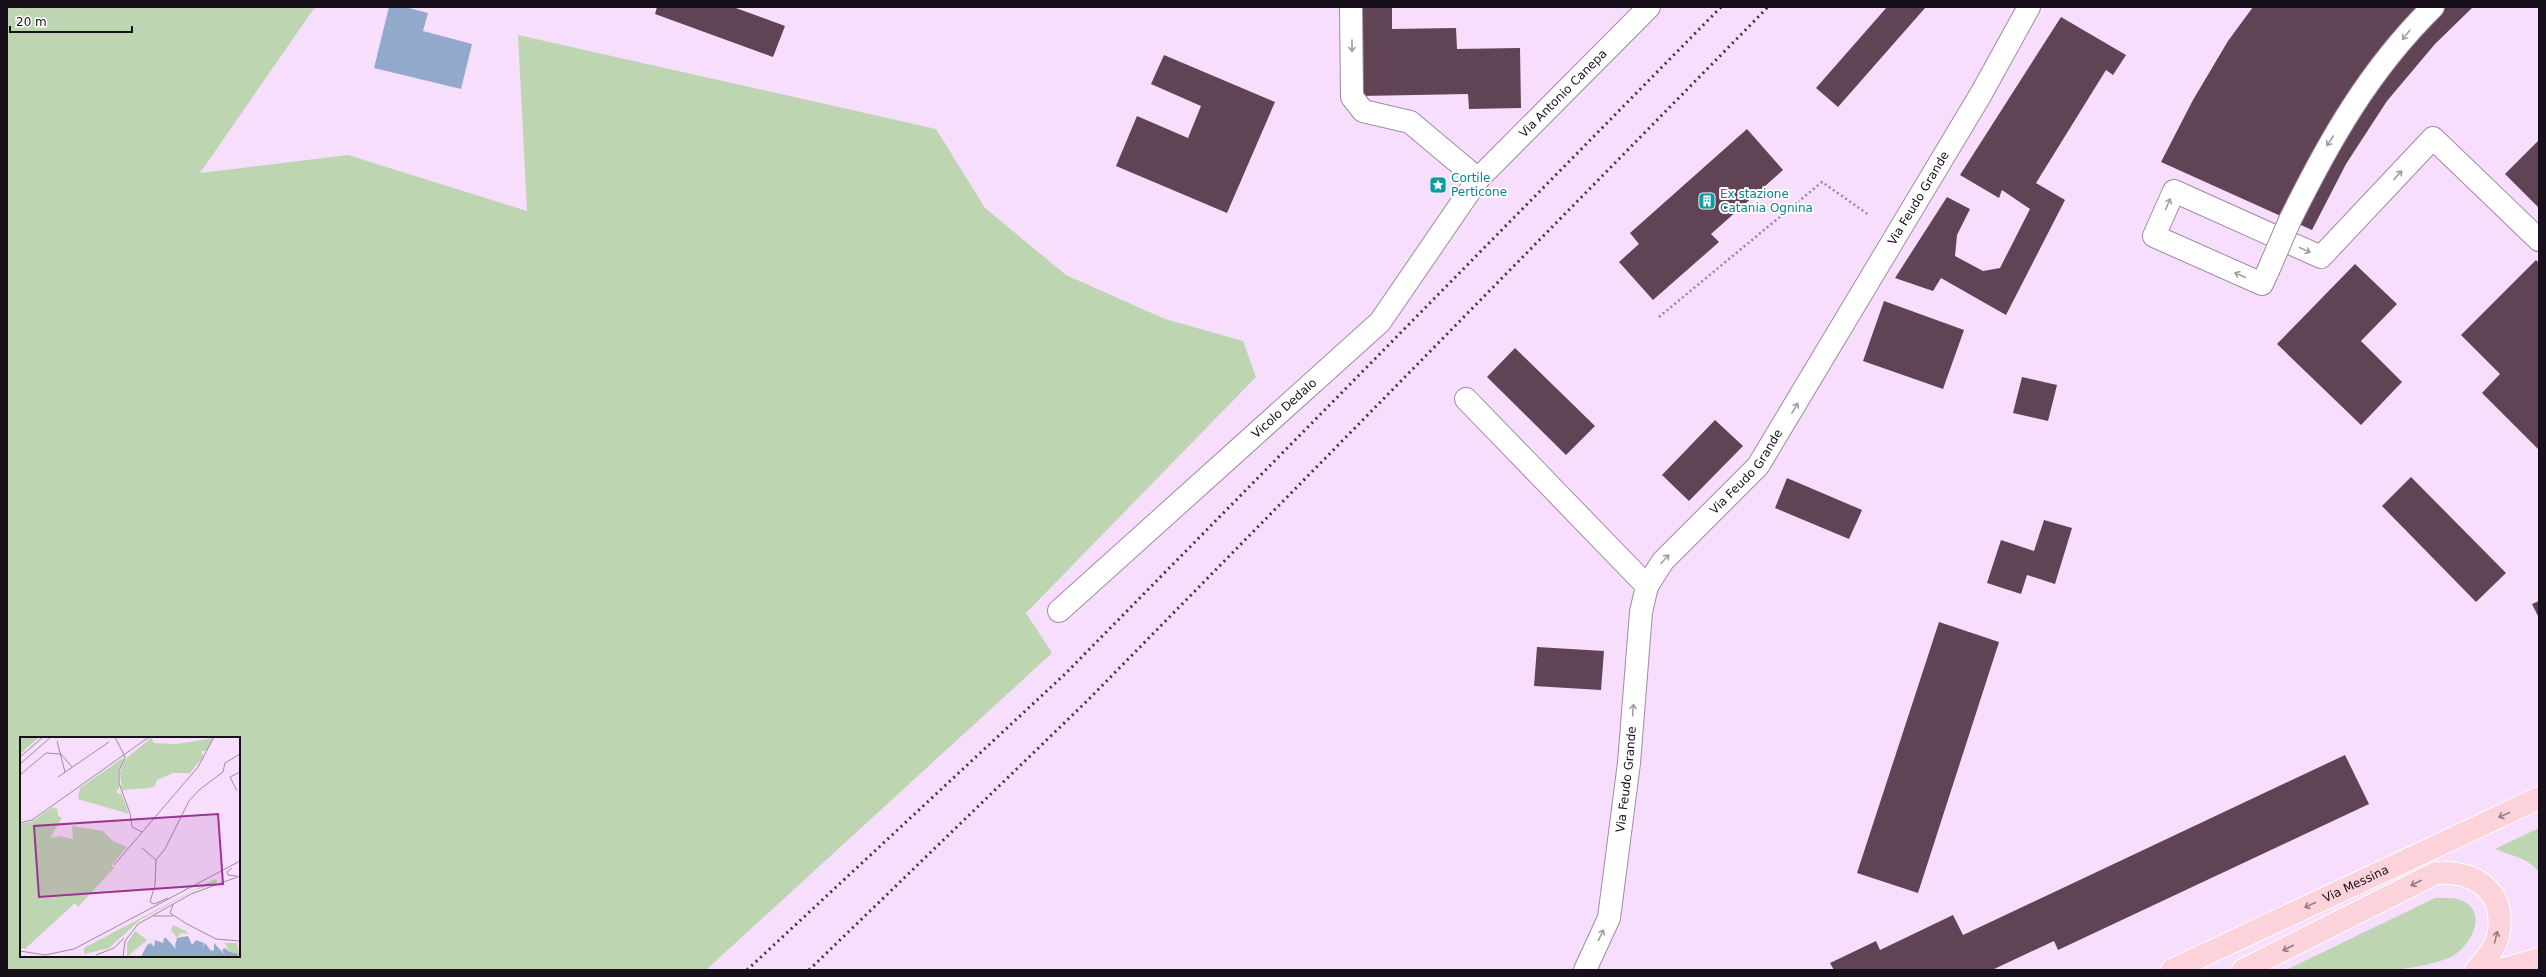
<svg xmlns="http://www.w3.org/2000/svg" width="2546" height="977" font-family="'DejaVu Sans',sans-serif">
<rect width="100%" height="100%" fill="#f7defc"/>
<!-- green -->
<path fill="#bed5b1" fill-rule="evenodd" d="M7 7H315L200 173 348 155 527 211 518 35 936 129 985 208 1066 275 1165 319 1243 341 1256 377 1026 613 1052 653 706 970H7ZM21 738H239V956H21Z
M2539 828V873C2532 859 2509 855 2495 849Z
M2435 898C2445 898 2457 897 2465 902 2489 917 2467 950 2449 958 2398 977 2339 970 2286 970Z"/>
<!-- water -->
<path fill="#93a9cc" d="M389 7H405L428 13 423 31 472 44 461 89 374 68Z"/>
<!-- building -->
<path fill="#604354" d="M657 7H733L785 26 773 57 655 14Z
M1359 7H1392V29L1456 28 1457 49 1520 48 1521 108 1469 109 1468 94 1360 96Z
M1887 7 1925 8 1838 107 1816 88Z
M2253 7H2473L2435 44 2387 101 2346 164 2312 230 2161 162 2193 100 2228 41Z
M2061 17 2126 55 2113 75 2106 70 2036 183 2065 200 2006 315 1941 278 1933 291 1895 278 1947 197 1970 209 1957 235 1955 256 1983 271 2000 268 2030 209 2002 190 1999 198 1960 175Z
M1164 55 1275 102 1227 213 1116 166 1137 116 1188 138 1201 106 1151 84Z
M1747 129 1783 170 1711 234 1719 242 1653 300 1619 262 1639 244 1630 233Z
M2539 140V208L2505 174Z
M2536 260 2539 263V450L2482 393 2500 374 2461 335Z
M2355 264 2397 304 2361 341 2402 382 2361 425 2277 344Z
M1884 301 1964 330 1943 389 1863 361Z
M1515 348 1595 426 1566 455 1487 377Z
M2022 377 2057 385 2048 421 2013 413Z
M1715 420 1743 446 1689 501 1662 475Z
M2411 477 2506 573 2476 602 2382 506Z
M1787 478 1862 510 1849 539 1775 508Z
M2044 520 2072 528 2055 584 2027 575 2021 594 1987 583 2001 540 2034 551Z
M2539 601V618L2532 604Z
M1939 622 1999 642 1918 893 1857 873Z
M1537 647 1604 651 1601 690 1534 686Z
M2345 755 2369 804 2058 950 2054 941 1992 970H1834L1830 963 1876 941 1880 950 1953 915 1963 935Z"/>
<g fill="none" stroke-linecap="round" stroke-linejoin="round">
<!-- minor casing -->
<g stroke="#a08aa5" stroke-width="24">
<g id="minor">
<path d="M1351 7 1352 97 1363 111 1410 122 1478 179"/>
<path d="M2290 220C2329 141 2369 70 2433 7"/>
<path d="M2268 271 2262 284 2154 236 2174 191 2321 257 2433 138 2539 240"/>
<path d="M1466 399 1647 586"/>
<path id="s1" d="M1059 611 1380 322 1478 179 1649 7"/>
<path id="s2" d="M1585 970 1609 918 1629 763 1641 612 1647 586 1663 561 1758 466 1981 94 2029 7"/>
</g>
</g>
<!-- major casing -->
<g stroke="#fff" stroke-width="24">
<g id="major">
<path id="s3" d="M2172 970 2539 798"/>
<path d="M2243 970 2436 873C2477 871 2507 892 2498 936 2495 949 2485 960 2476 970"/>
<path d="M2500 970 2539 959"/>
</g>
</g>
<!-- path -->
<path stroke="#97869b" stroke-width="2.5" stroke-dasharray="2 3" stroke-linecap="butt" d="M1659 317 1822 182 1869 215"/>
<!-- minor -->
<use href="#minor" stroke="#fff" stroke-width="22"/>
<!-- major -->
<use href="#major" stroke="#fcd3db" stroke-width="22"/>
<!-- rail -->
<path stroke="#3f3441" stroke-width="3" stroke-dasharray="2 4" stroke-linecap="butt" d="M747 970 1065 674 1721 7
M809 970 1088 700 1768 7"/>
<!-- minor-bridge casing -->
<g stroke="#a08aa5" stroke-width="24" stroke-linecap="butt">
<path id="minor-bridge" d="M2268 271 2290 220"/>
</g>
<!-- minor-bridge -->
<use href="#minor-bridge" stroke="#fff" stroke-width="22"/>
</g>
<!-- one-way arrows -->
<defs><path id="oneway-shaft" d="M-6 0H5M1.5-3L5.5 0L1.5 3" fill="none" stroke-width="1.6" stroke-linecap="round" stroke-linejoin="round"/></defs>
<g stroke="#a29fa3">
<use href="#oneway-shaft" transform="translate(2406 35) rotate(129)"/>
<use href="#oneway-shaft" transform="translate(1352 46) rotate(90)"/>
<use href="#oneway-shaft" transform="translate(2330 141) rotate(123)"/>
<use href="#oneway-shaft" transform="translate(2398 175) rotate(-47)"/>
<use href="#oneway-shaft" transform="translate(2168 204) rotate(-66)"/>
<use href="#oneway-shaft" transform="translate(2305 250) rotate(24)"/>
<use href="#oneway-shaft" transform="translate(2240 275) rotate(-156)"/>
<use href="#oneway-shaft" transform="translate(1795 408) rotate(-59)"/>
<use href="#oneway-shaft" transform="translate(1665 559) rotate(-48)"/>
<use href="#oneway-shaft" transform="translate(1633 710) rotate(-86)"/>
<use href="#oneway-shaft" transform="translate(1601 935) rotate(-65)"/>
</g>
<g stroke="#957b84">
<use href="#oneway-shaft" transform="translate(2504 815) rotate(155)"/>
<use href="#oneway-shaft" transform="translate(2416 883) rotate(153)"/>
<use href="#oneway-shaft" transform="translate(2310 905) rotate(155)"/>
<use href="#oneway-shaft" transform="translate(2496 937) rotate(-76)"/>
<use href="#oneway-shaft" transform="translate(2288 948) rotate(153)"/>
</g>
<!-- icons -->
<defs>
<g id="sight-square" transform="scale(0.9)"><rect x="-9" y="-9" width="18" height="18" rx="4" fill="#0f9aa8" stroke="#fff"/><path d="M0-6L1.8-2.2L6-1.7L2.9 1.2L3.7 5.4L0 3.3L-3.7 5.4L-2.9 1.2L-6-1.7L-1.8-2.2Z" fill="#fff"/></g>
<g id="building-square" transform="scale(0.9)"><rect x="-9" y="-9" width="18" height="18" rx="4" fill="#0f9aa8" stroke="#fff"/><path d="M-4-6H4V6H1V3H-1V6H-4ZM-2.5-4.3h1.7v1.8h-1.7ZM.8-4.3h1.7v1.8H.8ZM-2.5-1h1.7V.8h-1.7ZM.8-1h1.7V.8H.8Z" fill="#fff"/></g>
</defs>
<g fill-rule="evenodd">
<use href="#sight-square" x="1438" y="185"/>
<use href="#building-square" x="1707" y="201"/>
</g>
<g text-anchor="middle" dominant-baseline="central" stroke-width="4" stroke-linejoin="round" paint-order="stroke">
<!-- street labels -->
<g font-size="12" fill="#170f19" stroke="#fff">
<text stroke="none"><textPath href="#s1" startOffset="726">Via Antonio Canepa</textPath></text>
<text stroke="none"><textPath href="#s2" startOffset="868">Via Feudo Grande</textPath></text>
<text stroke="none"><textPath href="#s1" startOffset="303">Vicolo Dedalo</textPath></text>
<text stroke="none"><textPath href="#s2" startOffset="544">Via Feudo Grande</textPath></text>
<text stroke="none"><textPath href="#s2" startOffset="197">Via Feudo Grande</textPath></text>
<text stroke="none"><textPath href="#s3" startOffset="203">Via Messina</textPath></text>
</g>
<!-- culture labels -->
<g font-size="12" fill="#0d838f" stroke="#fff" text-anchor="start">
<text x="1451" y="178">Cortile<tspan x="1451" dy="14">Perticone</tspan></text>
<text x="1720" y="194">Ex stazione<tspan x="1720" dy="14">Catania Ognina</tspan></text>
</g>
</g>
<!-- overview -->
<g transform="translate(20 737)">
<rect width="220" height="220" fill="#f7defc"/>
<path d="M0 0H19L0 17ZM131 1 134 6 157 7 193 1 187 13 181 15 184 19 170 36H153L137 43 135 49 128 51 102 53 100 36 104 23ZM103 21 98 37 99 52 96 53 98 57 101 56 109 77 58 62 60 51ZM33 70 37 72 38 79 42 81 30 101 40 99 53 102 52 89 83 94 93 104 107 110 92 128 94 131 58 170 55 166 5 212 0 211V87L11 85ZM195 142 197 143 196 146 173 154 120 183 89 211 64 217V211ZM153 188 166 194 169 197 161 196 157 201 151 193ZM115 194 127 203 107 220V206ZM205 206H217L219 217 209 216Z" fill="#bed5b1"/>
<path d="M168 199 172 208 176 203 184 206 182 212 185 206 191 214 194 213V206L205 218 202 213 205 211 209 215 219 217 216 220H121L127 208 131 206 134 210 135 203 143 206 144 201H146L157 213 155 209 157 201Z" fill="#93a9cc"/>
<path fill="none" stroke="#9d8ba1" stroke-width="1" d="M95 0 105 20 99 34V46L110 76 112 90 122 95M37 4 45 35M0 20 23 0M0 27 31 0M203 35 205 26 220 17M0 38 26 16 41 17 52 30M38 40 89 5M217 54 210 40 220 35M0 86 12 83 129 0M122 111 136 123M94 128 178 30 194 0M212 131 207 135 208 138 217 139M148 161 134 167 130 165 135 148 136 123 145 112 169 64 179 53 203 35M153 168 150 176 167 187 196 202 220 204M133 179H153M0 214 25 218 54 212 220 124M76 218 94 211 104 201M49 220H96M103 220 105 204 118 187 171 157 220 139"/>
<path fill="#9c3294" fill-opacity="0.15" stroke="#9c3294" stroke-width="2" d="M198 77 203 147 19 160 14 89Z"/>
<rect width="220" height="220" fill="none" stroke="#170f19" stroke-width="2"/>
</g>
<!-- border -->
<rect width="2546" height="977" fill="none" stroke="#170f19" stroke-width="16"/>
<!-- scale -->
<path d="M10 26v6h122v-6" fill="none" stroke="#170f19" stroke-width="2"/>
<text x="16" y="26" font-size="12" fill="#170f19" stroke="#ffffff" stroke-width="3" paint-order="stroke">20 m</text>
</svg>
